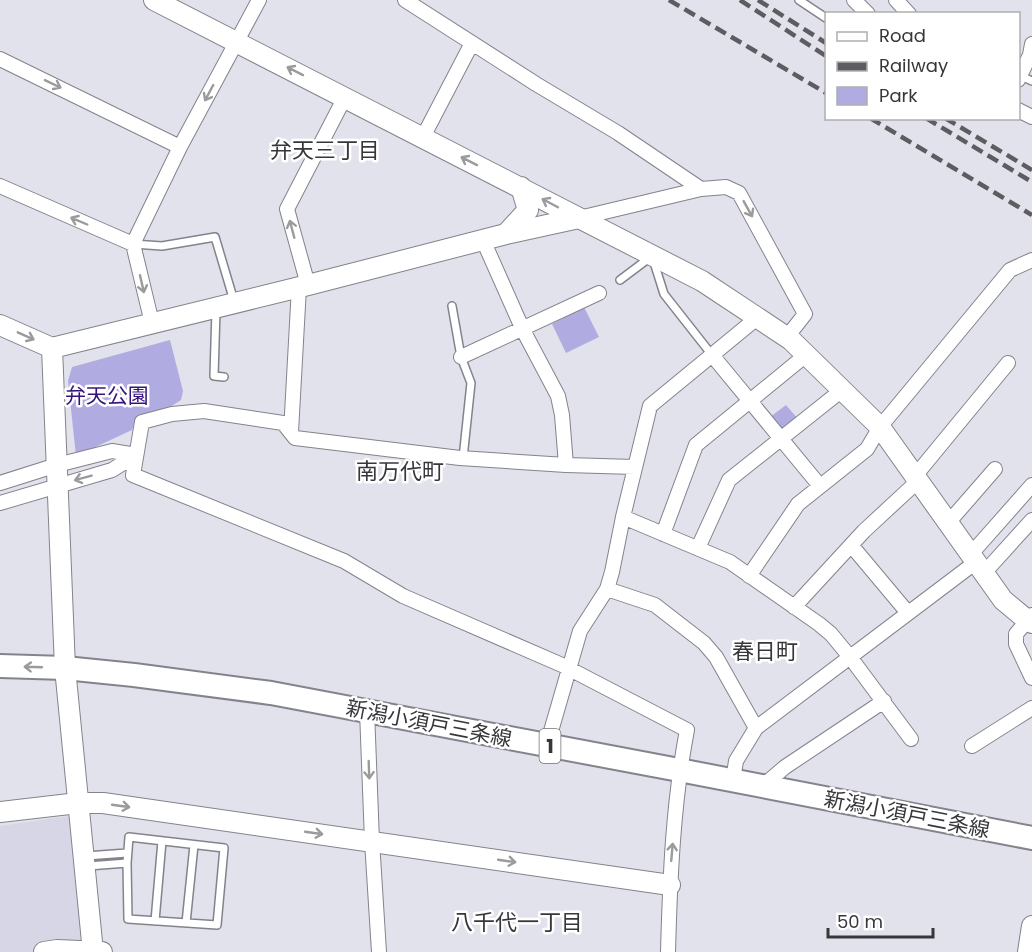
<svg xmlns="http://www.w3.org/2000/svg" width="1032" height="952" font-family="Poppins,'Noto Sans JP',sans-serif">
<rect width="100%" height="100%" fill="#e2e2ec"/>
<!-- built -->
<path fill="#d7d6e7" d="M76 815 89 952H0V826Z"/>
<!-- green -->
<path fill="#b0ace1" d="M584 307 599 337 566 353 552 324Z
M170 340 183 391 181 400 170 407 136 417 132 430 76 456 68 381 72 367Z
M786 405 798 419 782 432 770 417Z"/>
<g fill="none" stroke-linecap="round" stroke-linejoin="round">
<!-- lane casing -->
<g stroke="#83838c" stroke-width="10">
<path id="lane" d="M799 0 826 18
M1021 76 1032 81
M133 244 162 246 215 237 234 301
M620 280 652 256 664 294 712 355
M452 306 461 357 471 383 463 458
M216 310 214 376 224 377
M129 837 224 848 217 925 128 919 127 863Z
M86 856 127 853
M88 866 127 863
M155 921 162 841
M186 923 194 845"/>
</g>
<!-- street casing -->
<g stroke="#83838c" stroke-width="16">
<path id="street" d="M405 0 536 84 618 133 701 189
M854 0 868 14
M896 0 909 14
M0 59 180 147
M1018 80 1030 55 1032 44
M1018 110 1032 117
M423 137 472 43
M0 186 133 244
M579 218 701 189 726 187 739 193 805 314 787 337
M483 240 523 330 558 396 562 415 566 465
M308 285 287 209 345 97
M152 323 133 244 180 147 259 0
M712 355 820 486
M461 357 599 293
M291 432 299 287
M635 467 566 465 460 458 295 438 283 423 204 411 172 414 142 422 133 475 344 561 403 596 562 665 687 730C673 803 670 878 668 952
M915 476 1008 363
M0 483 57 465 112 451 136 455
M0 503 112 470 136 455
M623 517 730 562 819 624 831 634 850 657 911 739
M948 523 995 469
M663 534 696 445 806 355
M851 545 908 613
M698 548 729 480 842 390
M971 554 1032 485
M984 573 1032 520
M749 576 798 504 867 449 880 427 1010 270 1032 260
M607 589 655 605 704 643 716 657 756 728
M794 607 864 531 918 481
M1032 615 1016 634V644L1032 678
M367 711 372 841 379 952
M547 745 580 631 607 589 612 572 623 517 650 406 757 318
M972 746 1032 708
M733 780 736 761 756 728 976 562
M763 786 785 767 884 701"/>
</g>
<!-- secondary casing -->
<g stroke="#83838c" stroke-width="22">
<path id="secondary" d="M154 0 702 281 791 340 880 427 1003 600 1027 620 1032 623
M506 234 528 210 521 187
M0 325 52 348 308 285 506 234 579 218
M52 348 65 668 93 952
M0 812 78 803H103L670 885
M44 952 57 950 102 952
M1028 952 1032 926"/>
</g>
<!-- primary casing -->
<g stroke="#83838c" stroke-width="26">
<path id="primary" d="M0 666 65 668 134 675 271 693 679 770 1032 838"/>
</g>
<!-- lane -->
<use href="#lane" stroke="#fff" stroke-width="7"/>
<!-- street -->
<use href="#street" stroke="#fff" stroke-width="14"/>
<!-- secondary -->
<use href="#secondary" stroke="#fff" stroke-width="20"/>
<!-- primary -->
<use href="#primary" stroke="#fff" stroke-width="22"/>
<!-- rail -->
<path stroke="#5d5c61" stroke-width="4.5" stroke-dasharray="12 6" stroke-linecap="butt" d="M669 0 826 93
M740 0 826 56
M758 0 826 43
M870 118 1032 215
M926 118 1032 182
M945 118 1032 170"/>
</g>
<!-- one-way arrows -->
<defs><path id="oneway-shaft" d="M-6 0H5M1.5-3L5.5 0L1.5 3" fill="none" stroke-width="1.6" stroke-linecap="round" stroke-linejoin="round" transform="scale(1.5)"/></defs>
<g stroke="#9b9a9c">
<use href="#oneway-shaft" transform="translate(295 71) rotate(-153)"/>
<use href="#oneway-shaft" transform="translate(53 84) rotate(26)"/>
<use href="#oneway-shaft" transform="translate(209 93) rotate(118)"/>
<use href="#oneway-shaft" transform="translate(469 161) rotate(-153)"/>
<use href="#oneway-shaft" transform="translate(550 203) rotate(-152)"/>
<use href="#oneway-shaft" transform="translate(748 209) rotate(61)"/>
<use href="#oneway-shaft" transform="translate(79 221) rotate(-157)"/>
<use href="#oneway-shaft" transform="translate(292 229) rotate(-105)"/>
<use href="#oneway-shaft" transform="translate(142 284) rotate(77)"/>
<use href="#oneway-shaft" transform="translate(26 336) rotate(24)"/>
<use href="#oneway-shaft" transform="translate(83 478) rotate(165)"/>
<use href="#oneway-shaft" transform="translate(33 667) rotate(-178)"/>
<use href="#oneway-shaft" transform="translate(369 770) rotate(88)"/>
<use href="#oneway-shaft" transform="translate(121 806) rotate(8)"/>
<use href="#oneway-shaft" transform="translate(314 833) rotate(8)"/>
<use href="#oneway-shaft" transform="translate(672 852) rotate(-85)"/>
<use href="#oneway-shaft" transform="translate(507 861) rotate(8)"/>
</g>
<g text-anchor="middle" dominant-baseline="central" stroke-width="5" stroke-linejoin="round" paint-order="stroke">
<!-- shield labels -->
<rect fill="#fff" stroke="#737275" stroke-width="1.5" x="539.5" y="729" width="21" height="34" rx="4.5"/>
<g font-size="20" font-weight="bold" fill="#37363a">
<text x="550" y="746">1</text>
</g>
<!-- park labels -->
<g font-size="21" fill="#34147a" stroke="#fff">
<text x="107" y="395">弁天公園</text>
</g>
<!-- street labels -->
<g font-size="21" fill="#37363a" stroke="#fff">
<text transform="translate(429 723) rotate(11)">新潟小須戸三条線</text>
<text transform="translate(907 814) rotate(11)">新潟小須戸三条線</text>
</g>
<!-- neighbourhood labels -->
<g font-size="22" fill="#37363a" stroke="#fff">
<text x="325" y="150">弁天三丁目</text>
<text x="400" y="471">南万代町</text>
<text x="765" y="651">春日町</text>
<text x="517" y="922">八千代一丁目</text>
</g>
</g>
<!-- legend -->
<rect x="825" y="12" width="195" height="108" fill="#ffffff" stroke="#afafb0" stroke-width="1.5"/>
<rect x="837" y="32" width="30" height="9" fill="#ffffff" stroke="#afafb0" stroke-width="1.5"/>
<text x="879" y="42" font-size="18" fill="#37363a">Road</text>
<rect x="837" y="62" width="30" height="9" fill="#5d5c61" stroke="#afafb0" stroke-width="1.5"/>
<text x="879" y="72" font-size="18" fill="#37363a">Railway</text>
<rect x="837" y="87" width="30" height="18" fill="#b0ace1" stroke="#afafb0" stroke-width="1.5"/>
<text x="879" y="102" font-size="18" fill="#37363a">Park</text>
<!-- scale -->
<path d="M828 928v9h105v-9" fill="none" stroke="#37363a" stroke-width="3"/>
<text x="837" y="928" font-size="18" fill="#37363a" stroke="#ffffff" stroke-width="4.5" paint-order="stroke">50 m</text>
</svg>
